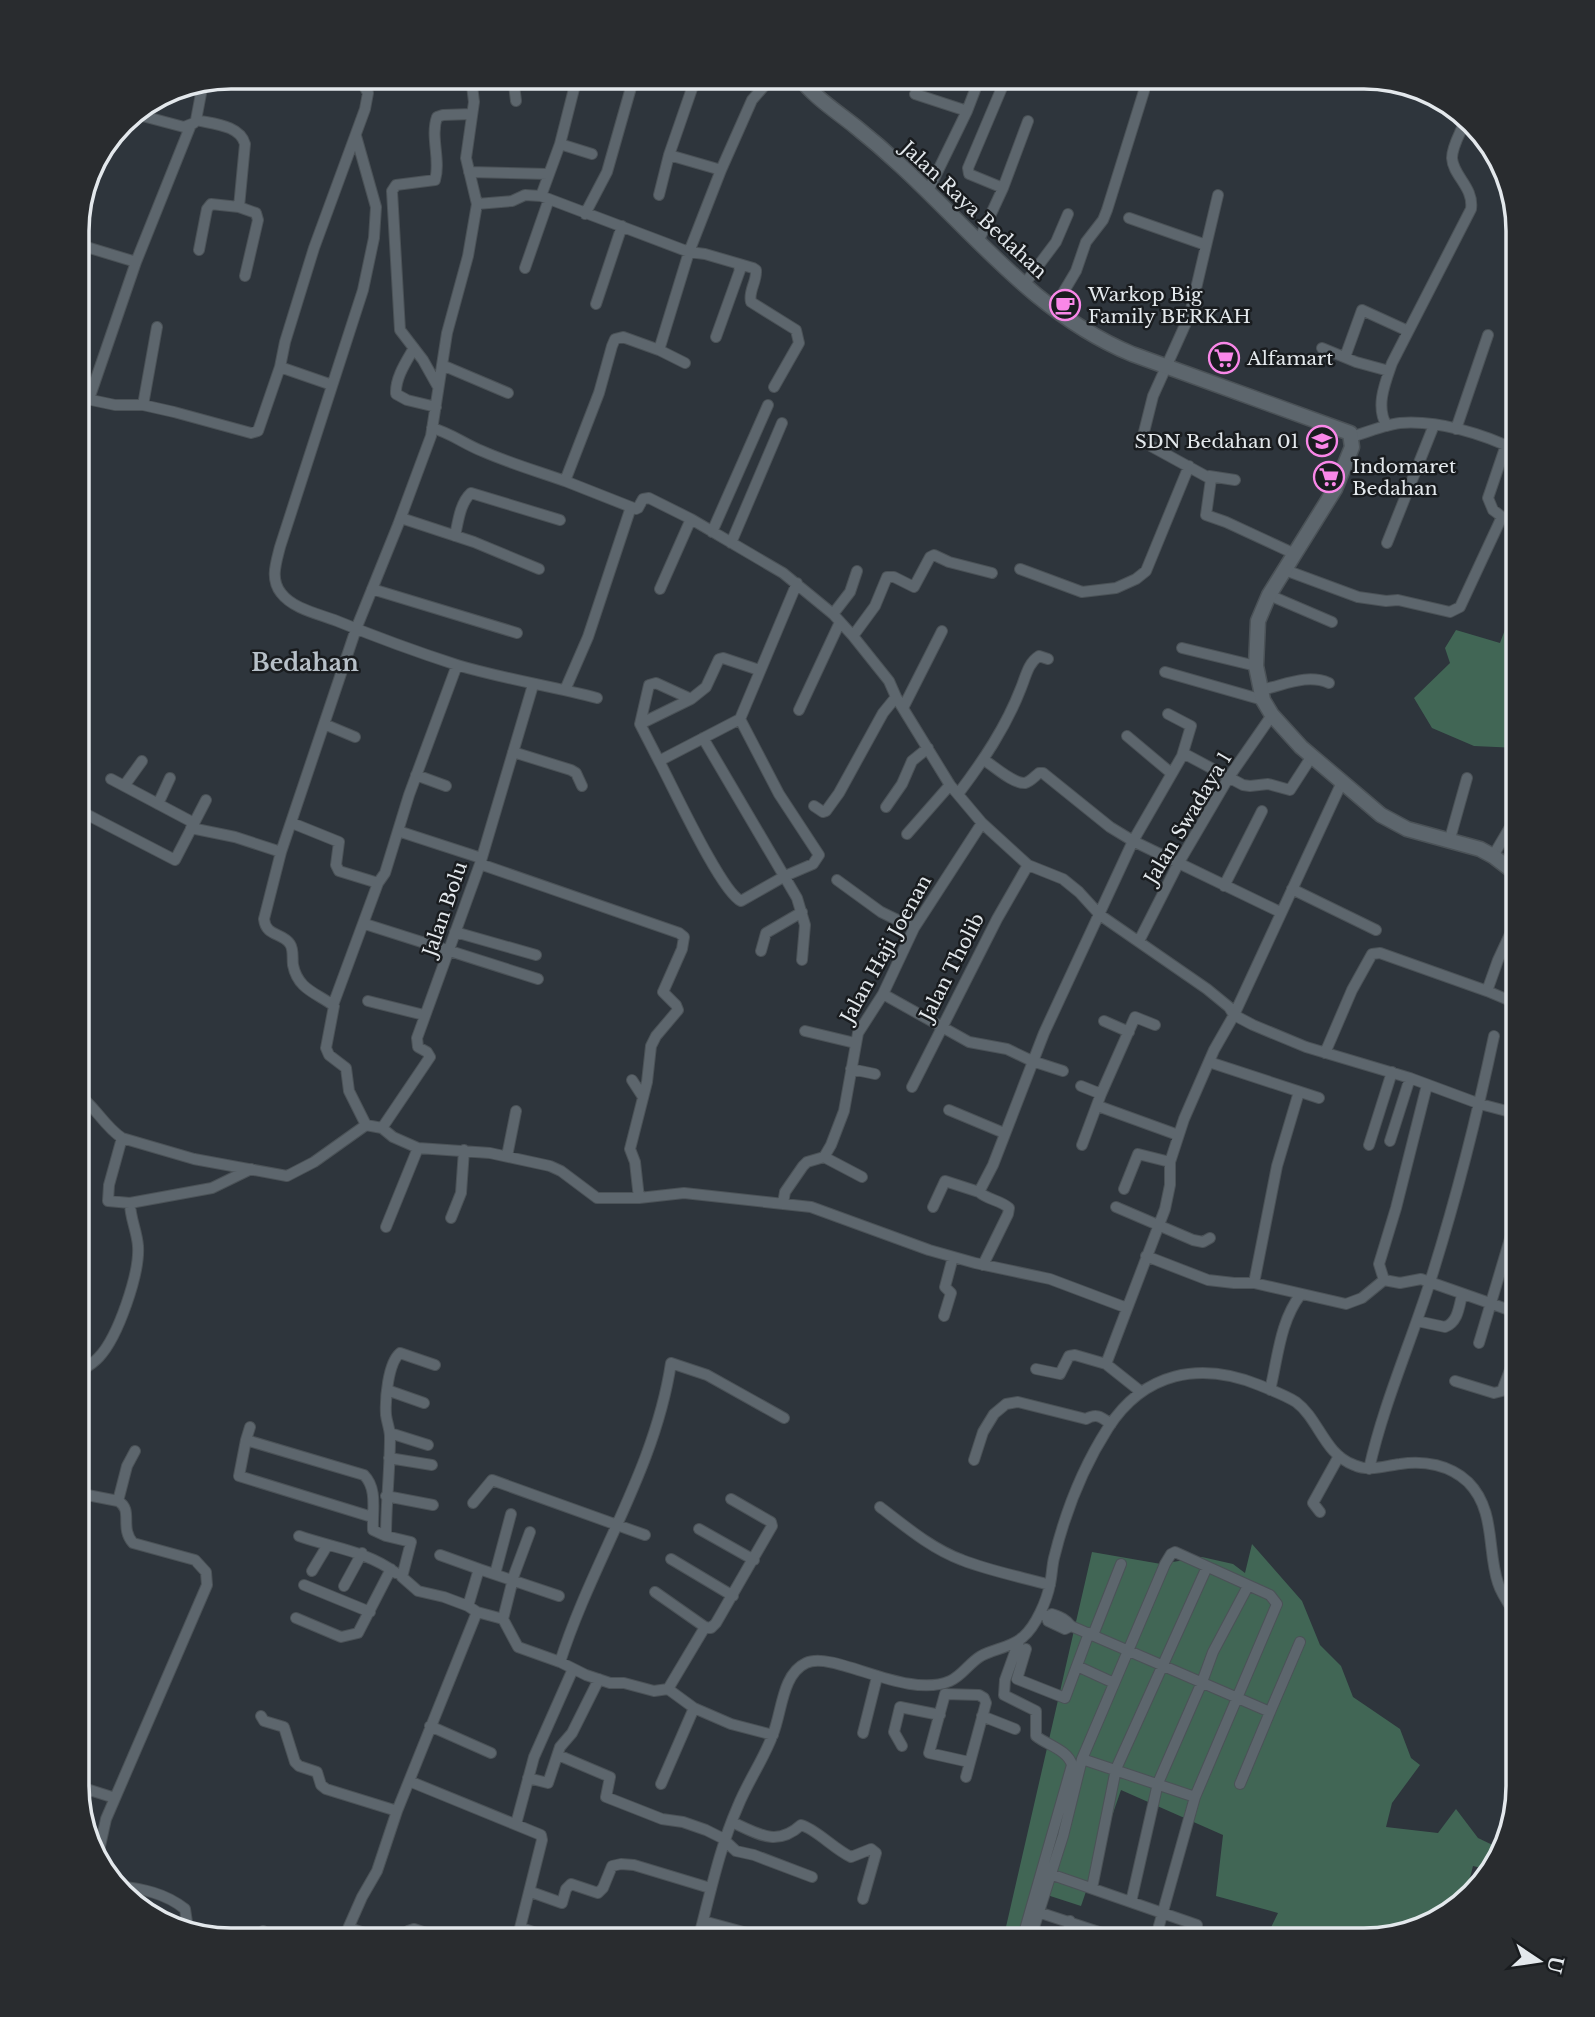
<svg xmlns="http://www.w3.org/2000/svg" width="1595" height="2017" font-family="'Libre Baskerville',serif">
<rect width="100%" height="100%" fill="#2e353c"/>
<!-- green -->
<path fill="#416655" d="M1506 627 1518 631V748L1474 746 1432 728 1414 698 1450 663 1445 648 1456 630 1500 643Z
M1252 1544 1302 1601 1320 1645 1341 1666 1353 1697 1400 1729 1411 1758 1420 1765 1392 1803 1386 1827 1438 1833 1456 1809 1478 1838 1501 1849 1498 1863 1490 1870 1473 1866 1465 1897 1449 1914 1365 1940H1265L1278 1913 1216 1896 1223 1835 1121 1790 1081 1906 1044 1894 1031 1940H1003L1092 1552 1161 1564 1202 1557 1233 1564 1245 1573Z"/>
<g fill="none" stroke-linecap="round" stroke-linejoin="round">
<!-- street casing -->
<g stroke="#4b5257" stroke-width="12">
<path id="street" d="M513 77 516 101
M772 77 752 100 721 170 689 252 659 350 623 337 615 339 612 346 599 393 565 481 636 509 638 508 643 499 649 498 691 519 783 573 833 614 853 636 889 681 896 697 950 785 982 823 1028 865 1063 879 1079 892 1100 915 1207 989 1229 1007 1234 1015 1253 1025 1306 1047 1410 1078 1480 1104 1518 1114
M203 83 196 120C213 124 240 125 245 144L239 207 256 213 258 220 245 276
M915 94 967 111
M135 114 184 127 194 123
M356 136 376 207 374 238 363 290 280 547C276 563 270 579 281 593 293 609 319 614 337 621 376 637 417 652 457 665 504 679 551 686 597 698
M560 144 592 154
M669 155 721 170
M469 172 548 174
M1003 188 1028 121
M928 191 967 111 980 77
M659 195 669 155 696 77
M1218 195 1190 314 1153 396 1143 436 1149 445 1211 479 1206 515 1226 522 1295 554
M541 196 560 144 577 77
M477 204 512 201 525 195 541 196 689 252 705 254 753 268 756 270C757 282 748 291 751 302L796 330 799 343 774 387
M585 214 607 172 634 77
M1129 218 1206 245
M978 242 1003 188 969 174 968 168 1006 78
M80 245 136 262
M199 250 207 209 211 204 239 207
M525 268 549 199
M1023 286 1056 242 1068 214
M596 304 622 226
M1054 308 1076 271 1086 242 1103 220 1107 210 1144 91
M716 337 740 270 738 264
M414 348C406 362 395 378 396 394L407 400 436 407
M1322 348 1356 362 1389 371
M659 350 685 363
M1345 357 1362 310 1408 331
M442 365 508 393
M280 367 332 385
M437 385 423 360 400 330 392 191 396 185 435 180C441 160 430 137 437 117L443 115 472 114
M77 397 115 405H143L174 412 251 433 258 431 280 367 285 342 314 248 365 109 368 93 359 77
M89 399 136 262 190 127
M143 405 157 327
M1387 426C1375 407 1385 383 1392 363L1471 209C1474 187 1453 176 1452 158 1452 146 1461 132 1465 121
M432 428C451 433 464 444 482 451 509 463 537 471 565 481
M1456 429 1488 335
M1352 437C1367 432 1384 425 1400 423 1438 420 1484 434 1518 451
M1209 476 1235 480
M401 518 474 542 539 569
M712 532 768 405
M455 536C458 522 460 503 471 493L560 520
M731 543 782 423
M1387 543 1434 425
M1020 569 1082 592 1116 588 1136 579 1146 571 1189 466
M1285 570 1358 597 1386 601 1398 600 1450 612 1460 607 1500 521 1501 516 1493 510 1488 498 1506 445
M372 589 517 633
M660 589 691 519
M1269 595 1332 622
M833 614 850 592 857 571
M853 636 875 606 887 577H894L914 587 930 557 934 555 949 562 992 573
M1182 648 1256 666
M1165 672 1263 700
M565 690 588 637 631 507
M1260 690C1283 686 1306 673 1329 683
M903 708 942 631
M799 710 840 622
M740 719 779 794 819 855 813 864 785 876 741 901C721 892 672 785 659 761L740 719 797 583
M324 724 355 737
M640 724 691 699
M1127 736 1171 773
M703 738 797 898 805 925 802 960
M513 752 571 770 576 773 582 786
M1183 753 1243 785 1250 786 1268 784 1290 790 1312 756
M984 760C994 766 1013 784 1025 783 1030 782 1035 776 1039 773H1043L1110 827 1133 841 1280 912
M659 761 640 724 649 685 656 683 691 699 706 687 719 659 723 658 759 670
M416 775 446 786
M111 779 194 823
M124 786 142 761
M958 794C983 761 1006 727 1021 688 1026 676 1028 663 1039 656L1048 659
M158 804 170 778
M814 806 823 812 826 811 839 793 883 713 896 697
M886 807 902 784 912 761 928 748
M84 813 175 860 206 800
M292 823 339 842 336 865 339 871 378 883
M191 828 235 837 281 852
M398 831 481 858
M907 834 950 785
M1449 842 1467 778
M1493 856 1516 817
M480 864 679 933 684 937 682 949 663 992 676 1005 678 1010 656 1036 651 1046 647 1082 630 1149 635 1162 639 1198
M837 880 881 912 914 928
M1224 886 1262 811
M1292 889 1376 930
M365 924 538 979
M455 932 536 955
M1139 941 1178 864 1229 777 1272 715
M761 951 766 933 802 912
M883 994 969 1042 1007 1049 1032 1061 1063 1071
M368 1001 424 1015
M1518 1004 1487 991 1498 960 1518 917
M333 1005 378 883 385 873 409 795 457 665
M1104 1021 1129 1032
M805 1031 855 1043
M1325 1053 1352 990 1372 954 1380 953 1487 991
M1209 1062 1319 1098
M851 1069 875 1074
M632 1080 643 1097
M1427 1085 1396 1208 1379 1264 1384 1280 1400 1283 1421 1279 1518 1313
M1081 1086 1101 1094
M912 1087 997 919 1028 865
M77 1093C95 1106 104 1126 122 1138L194 1159 287 1176 314 1162 366 1125 382 1128 393 1137 418 1148 490 1153 550 1166 561 1171 597 1198H639L684 1193 811 1207 929 1250 975 1263 1050 1279 1127 1308
M1098 1106 1178 1135
M949 1110 1004 1133
M1511 1112 1518 1090
M366 1125 349 1091 346 1068 329 1055 326 1048 334 1006C317 993 298 990 293 965 292 958 294 950 290 944 282 932 266 937 264 919L281 852 356 629 398 525 431 436 447 333 468 256 477 204 466 158 474 102 471 77
M382 1128 430 1057 427 1052 418 1047 417 1038 480 864 533 685
M122 1138 109 1185 108 1201 130 1203
M1390 1141 1410 1078
M1082 1145 1101 1094 1135 1017 1155 1025
M1369 1145 1392 1072
M507 1156 516 1111
M824 1157 862 1177
M1124 1189 1138 1154 1170 1162
M783 1203 785 1192 803 1166 807 1162 824 1157 831 1145 844 1111 858 1033 883 994 914 928 982 823
M933 1207 945 1181 979 1192
M1116 1207 1193 1240 1203 1242 1210 1238
M451 1218 461 1193 464 1150
M386 1227 418 1148
M1146 1256 1208 1280 1234 1283H1254L1346 1304 1362 1298 1384 1280
M983 1265 1008 1214 1009 1208C1000 1200 988 1200 979 1192L993 1165 1044 1033 1133 841 1182 756 1191 726 1168 714
M1254 1283 1277 1166 1299 1092
M944 1316 951 1293 945 1287 953 1257
M1417 1321 1445 1327C1458 1322 1459 1307 1462 1295
M1479 1343 1518 1212
M1036 1369 1060 1374 1069 1356 1075 1355 1106 1364
M77 1373C85 1368 93 1364 99 1357 118 1337 140 1273 138 1246 137 1231 130 1218 130 1203L212 1188 251 1169
M1455 1381 1494 1393 1502 1391 1518 1349
M387 1390 424 1403
M1270 1390C1278 1357 1280 1321 1301 1294
M1140 1391 1106 1364 1165 1209 1170 1185V1162L1184 1119 1214 1050 1234 1015 1342 782
M250 1427 246 1440 364 1475C378 1489 372 1512 373 1530L386 1536 411 1542 402 1577 418 1591 444 1597 468 1606 477 1612 503 1619 518 1647 560 1662 586 1675 610 1683H624L654 1691 668 1689
M390 1433 428 1445
M246 1440 239 1476 372 1517
M389 1458 432 1465
M974 1460 983 1432 994 1414 1006 1404 1018 1402 1086 1419C1097 1413 1101 1417 1111 1424
M1369 1469C1383 1406 1409 1347 1429 1285 1455 1203 1476 1121 1494 1036
M77 1493 118 1501
M386 1496 433 1505
M731 1499 771 1522 772 1526 716 1623 711 1628 705 1627 668 1689 694 1708 731 1724 773 1735
M473 1503 492 1480 645 1535
M880 1507C906 1527 932 1549 962 1560 990 1571 1021 1577 1050 1585
M1320 1512 1313 1503 1339 1456
M699 1529 754 1560
M299 1536C333 1548 367 1551 396 1573
M386 1536C386 1503 390 1470 390 1437 390 1429 387 1423 386 1415 385 1399 388 1363 400 1353L435 1365
M440 1555 479 1569
M671 1559 733 1596
M312 1571 327 1546
M495 1574 511 1514
M304 1585 370 1612
M344 1586 362 1553
M655 1592 705 1627
M468 1606 479 1569 559 1596
M1044 1615 1047 1617 1048 1621 1065 1629 1071 1626
M1047 1617 1052 1614C1060 1617 1066 1619 1071 1626L1270 1712 1300 1642
M296 1618 341 1637 358 1633 391 1569
M503 1619 514 1575 530 1532
M1093 1635 1121 1564
M1019 1641 1005 1680 1004 1695 1036 1711V1736C1047 1745 1068 1750 1072 1765L1022 1940
M1026 1649 1017 1679 1065 1698 1089 1633
M560 1662C592 1561 655 1470 671 1363L707 1375 784 1418
M1077 1666 1114 1683
M261 1716 264 1721 284 1727 295 1762 299 1766 317 1772 321 1785 326 1789 397 1811
M982 1716 1015 1729
M430 1726 491 1753
M863 1733 877 1677
M902 1746 894 1732 900 1707 940 1715
M558 1755 610 1777 606 1797 662 1819 683 1822 706 1830 722 1838 736 1851 754 1855 812 1877
M1082 1759 1195 1797 1155 1940
M966 1777 986 1703 984 1698 979 1695 945 1694 929 1753 969 1762
M528 1778 548 1783 560 1747 572 1733 599 1679
M409 1781 541 1835 542 1840 517 1940
M661 1784 694 1708
M1240 1784 1270 1712
M77 1786 115 1798
M732 1822C758 1834 777 1847 801 1825 816 1829 834 1849 851 1857L871 1849 876 1853 863 1899
M516 1824 534 1757 573 1669
M98 1855 106 1819 207 1585 206 1572 195 1560 133 1543C119 1527 134 1510 118 1501L127 1466 135 1451
M1050 1874 1197 1925
M118 1886C143 1889 165 1893 185 1909L188 1929
M1092 1888 1116 1769 1207 1567
M531 1892 562 1903 566 1889 571 1884 598 1893 603 1888 612 1866 621 1864 634 1865 710 1888
M1131 1902 1158 1783 1202 1682 1213 1652 1248 1586
M1038 1912 1123 1940
M703 1921 772 1940
M349 1928 386 1940
M521 1928 557 1940
M259 1940 263 1931
M343 1940 362 1897 377 1871 397 1811 477 1612
M405 1940 408 1931 414 1929 447 1940
M475 1940 478 1933
M698 1940C710 1895 719 1849 738 1806 748 1781 764 1759 773 1734 782 1712 782 1674 806 1663 834 1650 906 1700 950 1681 962 1676 969 1663 981 1656 994 1649 1012 1647 1023 1637 1036 1626 1047 1600 1050 1584 1052 1575 1052 1566 1054 1558 1065 1513 1083 1467 1108 1428 1144 1372 1200 1361 1259 1385 1271 1390 1285 1395 1296 1402 1319 1419 1324 1454 1354 1465 1369 1472 1384 1466 1400 1464 1424 1460 1450 1465 1468 1482 1496 1510 1487 1551 1498 1583 1502 1596 1511 1607 1518 1618
M1030 1940 1063 1836 1082 1759 1165 1564 1171 1554 1175 1552 1270 1595 1277 1604 1195 1797
M1067 1940 1070 1921"/>
</g>
<!-- secondary casing -->
<g stroke="#4b5257" stroke-width="17">
<path id="secondary" d="M799 77C814 97 836 111 856 127 871 139 886 152 900 165 975 234 1036 314 1132 354L1350 433 1352 447 1335 489 1269 595 1258 621 1256 666 1263 700 1272 715 1301 747 1381 815 1407 829 1480 849 1493 856 1518 875"/>
</g>
<!-- street -->
<use href="#street" stroke="#5d666d" stroke-width="10"/>
<!-- secondary -->
<use href="#secondary" stroke="#5d666d" stroke-width="14"/>
</g>
<!-- icons -->
<defs>
<g id="cafe-ring" transform="scale(1.575)"><circle r="9.5" fill="#191c1f" stroke="#f987e8" stroke-width="1.5"/><path d="M-5.5-4.5H6V0H3Q3 3.5 0 3.5H-2.5Q-5.5 3.5-5.5 0ZM3-3.2v2h1.7v-2ZM-6 4.5H4V6H-6Z" fill="#f987e8"/></g>
<g id="supermarket-ring" transform="scale(1.575)"><circle r="9.5" fill="#191c1f" stroke="#f987e8" stroke-width="1.5"/><path d="M-6-5.5h2.5l.6 2H6L4.5 2H-2.5L-4.4-4H-6ZM-1.5 3.2a1.3 1.3 0 1 0 .1 0ZM3 3.2a1.3 1.3 0 1 0 .1 0Z" fill="#f987e8"/></g>
<g id="school-ring" transform="scale(1.575)"><circle r="9.5" fill="#191c1f" stroke="#f987e8" stroke-width="1.5"/><path d="M0-5L7-2L0 1L-7-2ZM-4 1L0 2.5L4 1V4Q0 6-4 4Z" fill="#f987e8"/></g>
</defs>
<g fill-rule="evenodd">
<use href="#cafe-ring" x="1065" y="305"/>
<use href="#supermarket-ring" x="1224" y="358"/>
<use href="#school-ring" x="1322" y="441"/>
<use href="#supermarket-ring" x="1329" y="477"/>
</g>
<g text-anchor="middle" dominant-baseline="central" stroke-width="5" stroke-linejoin="round" paint-order="stroke">
<!-- street labels -->
<g font-size="19" fill="#e3e8ec" stroke="#191c1f">
<text transform="translate(974 210) rotate(43)">Jalan Raya Bedahan</text>
<text transform="translate(1188 818) rotate(-59)">Jalan Swadaya 1</text>
<text transform="translate(445 909) rotate(-71)">Jalan Bolu</text>
<text transform="translate(886 949) rotate(-61)">Jalan Haji Joenan</text>
<text transform="translate(952 967) rotate(-63)">Jalan Tholib</text>
</g>
<!-- poi labels -->
<g font-size="19" fill="#e3e8ec" stroke="#191c1f" text-anchor="start">
<text x="1088" y="294">Warkop Big<tspan x="1088" dy="22">Family BERKAH</tspan></text>
<text x="1247" y="358">Alfamart</text>
<text x="1299" y="441" text-anchor="end">SDN Bedahan 01</text>
<text x="1352" y="466">Indomaret<tspan x="1352" dy="22">Bedahan</tspan></text>
</g>
<!-- quarter labels -->
<g font-size="23" font-weight="bold" fill="#b7c0c8" stroke="#191c1f">
<text x="305" y="663">Bedahan</text>
</g>
</g>
<!-- crop -->
<path d="M0 0H1595V2017H0ZM231 89H1364A142 142 0 0 1 1506 231V1786A142 142 0 0 1 1364 1928H231A142 142 0 0 1 89 1786V231A142 142 0 0 1 231 89Z" fill="#292c2f" fill-rule="evenodd"/>
<path fill="none" stroke="#e3e8ec" stroke-width="3.5" d="M231 89H1364A142 142 0 0 1 1506 231V1786A142 142 0 0 1 1364 1928H231A142 142 0 0 1 89 1786V231A142 142 0 0 1 231 89Z"/>
<!-- north arrow -->
<g transform="translate(1539 1961) rotate(103)" stroke="#191c1f" stroke-width="5" paint-order="stroke">
<path d="M0-5L12 26L0 18L-12 26Z" fill="#e3e8ec"/>
<text y="-10" font-size="19" font-weight="bold" text-anchor="middle" fill="#e3e8ec">U</text>
</g>
</svg>
